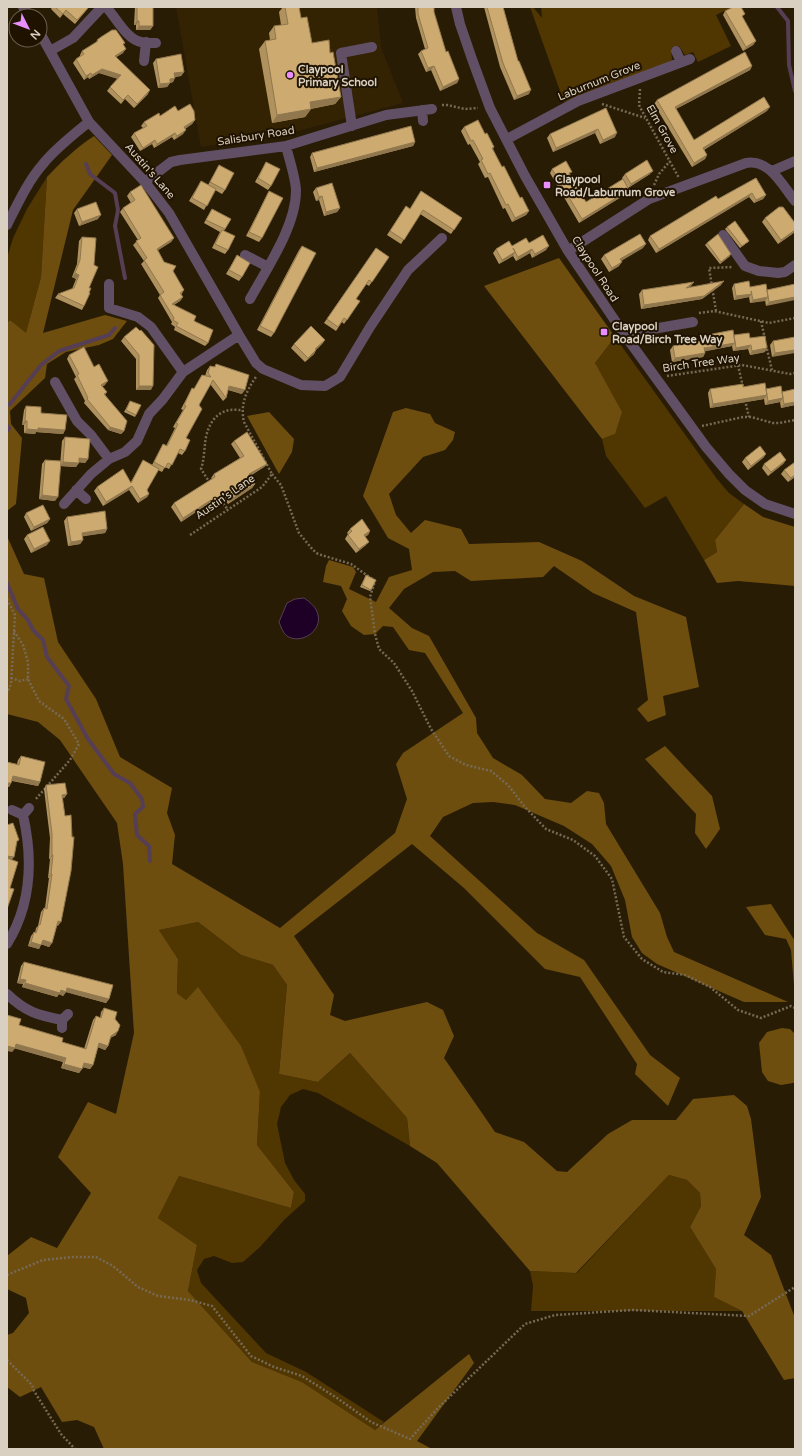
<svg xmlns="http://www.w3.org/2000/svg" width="802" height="1456" font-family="'Varela Round',sans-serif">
<rect width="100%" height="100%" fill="#291c05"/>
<!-- built -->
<path fill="#342303" d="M176 7H377L381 47 403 103 294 132 201 147Z"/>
<!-- green -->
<path fill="#503600" d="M530 7H533L542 18 541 7H732L716 15 731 46 698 62 693 52 685 55 679 46 671 49 672 60 670 63 564 102Z
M47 177 41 277 26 334 10 320 7 323V258L13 238 27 209Z
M615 337 717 479 729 493 744 504 715 540 717 552 704 560 666 496 645 508 606 456 602 439 615 434 595 363Z
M198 922 241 955 273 965 287 985 279 1074 318 1082 350 1053 407 1118 410 1146 318 1093 303 1089 290 1095 281 1107 277 1124 285 1163 294 1180 305 1194V1201L285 1219 260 1247 243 1262 232 1263 214 1256 204 1259 197 1270 201 1283 266 1353 306 1372 384 1422 375 1430 302 1382 252 1362 188 1291 197 1245 158 1218 179 1176 291 1208 294 1192 257 1145 260 1092 198 988 186 1000 177 993 178 959 159 930Z
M669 1175 687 1180 700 1193 701 1206 690 1227 716 1269 714 1297 742 1311H531L533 1286 530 1271 577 1273Z"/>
<!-- forest -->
<path fill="#6e4e0e" d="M94 136 112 155 73 210 43 333 105 315 127 321 113 339 99 345 66 352 47 364 45 378 10 411 11 424 22 438 16 504 7 511V323L10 320 26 333 41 277 47 177C61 162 76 148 94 136Z
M559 258 615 337 595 363 622 412 615 434 602 439 484 286Z
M406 408 430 414 435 423 455 432 453 440 445 450 423 457 389 494 396 515 411 533 425 520 461 529 469 544 539 542 582 561 634 596 686 617 699 687 663 696 666 715 648 722 637 709 648 700 636 612 593 593 554 566 543 577 471 581 455 571 433 572 404 589 389 608 412 628 429 636 476 718 477 733 493 758 522 775 545 799 571 803 587 791 599 793 604 803 606 824 660 913 667 937 674 952 788 1002H744L657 964 642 953 632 937 625 900 611 866 592 844 564 826 515 805 493 802 473 803 443 817 430 836 537 933 584 960 650 1055 680 1078 668 1106 635 1074 637 1064 580 977 545 969 464 888 412 844 294 936 334 995 330 1015 345 1021 427 1002 443 1010 454 1036 444 1058 495 1132 524 1142 557 1171 567 1172 608 1134 632 1120H676L693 1099 734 1095 747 1106 751 1119 761 1197 744 1235 771 1255 795 1318V1378L784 1380 742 1311 714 1297 716 1269 690 1227 701 1206 700 1193 687 1180 669 1175 576 1273 530 1271 437 1163 410 1146 407 1118 350 1053 318 1082 279 1074 287 985 273 965 241 955 198 922 159 930 178 959 177 993 186 1000 198 987 241 1046 260 1092 257 1145 294 1192 291 1208 179 1176 158 1218 197 1245 188 1291 252 1362 302 1382 375 1430 469 1354 474 1363 417 1441 432 1449H104L94 1427 77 1420 62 1422 41 1387 20 1397 7 1387V1335L13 1333 29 1313 26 1298 7 1289V1256L31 1237 57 1248 91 1193 58 1157 88 1102 116 1114 134 1033 123 864 117 823 60 740 38 722 7 714V536L24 574 44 578 58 642 96 699 120 757 172 788 167 813 175 835 172 864 280 928 395 833 407 799 396 764 403 753 463 713 425 653 409 650 393 627 383 626 375 634 364 635 351 626 342 611 347 599 341 586 323 582 326 566 329 560 353 567 356 572 349 589 376 602 389 577 412 570 409 549 388 538 363 496 393 412Z
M269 412 294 439 292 452 279 474 247 416Z
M744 504 763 517 795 527V586L738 581 717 583 704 560 717 552 715 540Z
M665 746 712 796 720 829 706 849 695 833 696 814 645 759Z
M771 904 795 941V997L791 950 786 939 765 935 746 907Z
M782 1028 790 1029 795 1034V1081L793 1083 781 1085 768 1081 762 1072 759 1043 767 1032Z"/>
<!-- water -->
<path fill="#1e0026" stroke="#563e55" d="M304 598C310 602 317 608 318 615 322 631 301 645 287 636 283 633 281 627 279 622L287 603 295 599Z"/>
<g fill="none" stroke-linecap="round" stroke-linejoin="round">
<!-- stream -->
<path stroke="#563e55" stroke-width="4" d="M777 7 788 21 789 65 795 91
M86 164 90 174 115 193 118 210 115 226 125 278
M7 405 10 404 41 365 59 351 109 335 115 328
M7 426 9 428 7 431
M7 583 18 609 28 620 33 630 43 640 47 657 69 686 66 699 88 739 114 774 130 783 142 799 143 807 135 814 137 835 149 846 150 861"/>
<!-- path -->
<path stroke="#766a57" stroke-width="2.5" stroke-dasharray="2 2" stroke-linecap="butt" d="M640 89 639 105 641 109 679 178
M602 104 645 118
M442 105H447L465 109 478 108
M654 185 659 174 670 161
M716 311 709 268 733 267
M699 313 714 311 769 323 795 318
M761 321 765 339
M766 345 772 370
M738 365 743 387
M667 376 742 365 790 374 795 373
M745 400 749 417
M702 426 743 417H751L773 423H779L795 420
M272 474 281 485 299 533 313 550 318 554 351 564 375 581 370 597 375 634 379 649 394 663 412 691 431 729 449 756 466 765 491 771 508 785 525 807 546 829 573 840 595 856 612 879 624 937 642 959 663 972 685 975 710 987 738 1010 761 1018 791 1006 795 1008
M210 483 201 469C204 460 204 452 205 444 206 431 212 415 226 411 231 409 237 410 242 410
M221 500 228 510
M190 535 262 487 272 474 244 422C240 405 246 391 256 377
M7 599 15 615 11 684 7 693
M14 631 23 645 28 662V679L39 701 64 719 79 744 70 760 35 800
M11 678 20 681 28 679
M7 1275 43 1260 73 1257H96L113 1266 138 1287 158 1296 190 1300 212 1306 251 1356 274 1367 302 1376 337 1398 371 1422 410 1439 438 1408 525 1324 555 1315 633 1310 749 1316 795 1287
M7 1360 32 1385 34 1391 61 1434 75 1449"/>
<!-- minor -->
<path stroke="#615065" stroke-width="10" d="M23 7 30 16
M106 7C116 17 126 39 141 42 146 43 151 43 156 43
M456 7 460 24 472 59 490 108 525 176 568 251 624 334 706 447 729 474 745 490 765 504 795 514
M40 33 89 122 145 182 169 213 239 335 256 363 263 369 301 385 325 386 340 377 370 327 408 270 442 238
M50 51 73 38 102 7
M676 51 681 62
M144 61 146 42
M422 110 423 121
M352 126 341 53 372 47
M507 139 578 101 690 59
M772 171 795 161
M145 182 171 162 180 160 286 146 386 115 432 109
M7 225C17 205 28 181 43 164 56 148 73 135 89 122
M723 235 745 266 759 271 778 273 785 272 795 265
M568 251 649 199 746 163C770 159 782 185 795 201
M245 255 268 267
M109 284V308L138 317 151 327 183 372
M250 299C267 268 296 226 296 191 296 179 289 159 286 146
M624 334 693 322
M55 382 77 421 91 435 109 459
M76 490 86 499
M64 504 91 474 109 459 125 452 137 441 149 414 163 399 183 372 239 335
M12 810 23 815 29 808
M7 944C31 905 33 859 23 815
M7 994C26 1012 37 1015 62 1020
M62 1028V1020L68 1014"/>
</g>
<!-- wall -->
<path fill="#b0925f" d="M52 7H89L75 24 63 14 60 18 51 9Z
M135 7H153V26L150 30H136V25H134Z
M283 7H299L301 18 312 43 330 53 341 97 335 104 311 109 305 117 272 123 259 49 265 41 270 40 269 33 274 26 281 25 279 12Z
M415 7H434V12L446 52 459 79 457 83 440 91 431 70 426 72 418 54 421 51 425 49 416 18Z
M484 7H503L518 61 529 94 514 100 500 67Z
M725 11 744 14 742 17 756 41 753 45 743 51 723 15Z
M97 40 123 45V53L116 57 148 94 134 108 125 99 121 104 107 91 110 87 118 79 99 73 89 79 88 77 84 80 73 63 76 59 80 56V55L82 51 96 43Z
M156 59 184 72 181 76 175 77 173 82 170 83 167 87 158 88 153 63Z
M752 66 750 70 676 109 694 140 767 111 704 150 707 155 705 159 692 167 654 104 657 100Z
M606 108 615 137 600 144 595 133 553 152 547 138 550 134Z
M178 111 195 120 192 124 185 129 183 134 174 140 172 137 154 148 152 144 140 151 131 137 134 133 143 128 141 126 144 122 160 116Z
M464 127 485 134 494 147 493 149 502 167 520 198 529 211 526 215 512 222 505 208 503 209 488 177 485 178 478 164 480 162 470 144 468 145 461 131Z
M415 142 413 146 314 172 310 157 312 153Z
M266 162 271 186 268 190 255 182Z
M219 165 225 190 222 194 215 190 204 210 189 201 201 181 208 185Z
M552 169 569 175 586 202 629 190 626 194 579 223 550 173Z
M625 174H650L628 188 622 178Z
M756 178 766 195 763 199 754 203 749 197 656 253 648 240 650 236Z
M316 188 340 208 337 212 324 216 319 200 316 201 313 192Z
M269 191 262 238 259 242 246 236 267 195Z
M421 191 462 218 451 234 420 214 401 244 387 235 406 206 410 209Z
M130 192 174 238 171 242 158 250 164 262 173 271 184 290 181 295 183 297 180 301 174 305 194 321 208 343 205 346 174 330 175 327 171 324 172 322 158 298 160 295 141 264 144 261 133 245 138 240 120 212 123 208 131 203 127 196Z
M77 209 98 219 79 226 74 213Z
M212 209 231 219 224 231 228 250 225 254 212 248 220 232 204 223Z
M765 218 795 223V232L778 244 762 222Z
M727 227 749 241 748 242 740 248 725 229Z
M82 237 89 288V293L84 306 82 310 55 298 58 294 72 289 76 279 72 277 77 264 79 241Z
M529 243 546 250 532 258 530 253 516 261 513 256 499 264 493 253 496 249Z
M707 243 730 256 720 264 705 245Z
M302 246 274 333 271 337 257 330 299 250Z
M376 248 389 257 369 286 366 284 356 299 360 301 344 324 342 322 336 331 324 323Z
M643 248 621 260 619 266 609 272 601 259 604 255Z
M237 255 242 277 239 281 226 274Z
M694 282 689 287 721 285 702 299 641 309 639 294 642 290Z
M734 284 767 290 795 284 766 306 765 300 750 303 749 297 734 300 732 288Z
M140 331 151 390H136V359L121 341 124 337Z
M702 336H734L750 338 765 352 750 355 748 349 733 351 732 346 705 351V353L703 357 672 362 670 350 673 346 700 341V340Z
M795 337 772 357 770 345 773 341Z
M325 340 322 344 316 350 314 354 305 362 291 348 294 344Z
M69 355 94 367 105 385 102 386 107 392 105 395 124 431 121 434 108 430 84 403 85 401 74 379 76 377 67 359Z
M216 364 242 394 228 390 226 398 223 401 210 384 199 405 186 438 185 451 182 455 178 453 169 469 165 467 162 472 158 470 147 490 149 494 147 497 138 503 129 490 103 506 94 491 97 487 131 482 143 460 152 465 163 444 166 446 175 428 173 427 183 410 181 409 190 392 192 388 194 389 202 375 205 376 207 370 210 366 214 367Z
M743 387 766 389 782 392 795 389V405L781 408 780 402 765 405 764 399 710 408 708 393 710 389Z
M130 401 136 415 135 417 124 412Z
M26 406 41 413 65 430 63 434 36 432 35 434 24 433V425H22L24 410Z
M65 437 88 459 85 463 79 462 76 467 60 466 62 441Z
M234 441 267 464 264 467 250 476 255 484 252 488 228 504 226 501 212 510 208 504 181 522 171 507 174 503 212 479 211 478 214 474 240 458 231 444Z
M766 454 763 458 748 470 742 462 745 458Z
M45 460 55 501 39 499 42 464Z
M786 460 783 464 768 476 762 468 764 464Z
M784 470 795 477 788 482 781 474Z
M26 513 50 519 47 523 31 531 24 517Z
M67 517 107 529 105 533 82 536 83 540 80 544 68 546 64 521Z
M350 529 370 531 368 535 365 536 366 545 356 553 345 539 348 534 347 533Z
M27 535 47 545 31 553 24 539Z
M366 575 371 590 370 591 360 587Z
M21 756 40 782 38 786 12 781 9 787H7V762L17 764 18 760Z
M46 785 67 794 64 798H63L58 926 57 925 52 943 49 947 41 944 39 949 28 946 31 936 34 932 35 933 36 928 38 926 41 912 44 908H45L49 878H48L50 859H49L50 838 44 789Z
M24 962 109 999 106 1003 66 992 63 996 59 994 57 997 22 987 23 984 17 983 21 966Z
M104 1008 115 1019 116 1035 110 1038 108 1046 105 1050 98 1047 93 1065 90 1069 83 1067 82 1069 79 1073 61 1068 63 1062 15 1048 12 1052 19 1025 62 1042 84 1049 93 1020 96 1016 100 1018 101 1012Z"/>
<!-- shaded-wall -->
<path fill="#90774e" d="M137 21H139L136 25H134Z
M139 26H153L150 30H136Z
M756 41 753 45 743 51 746 47Z
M126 49 123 53 112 60 115 56Z
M434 66 431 70 426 72 428 68Z
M752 66 750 70 672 111 675 107Z
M102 69 121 75 119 79 99 73 89 79 92 75Z
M184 72 181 76 172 77 174 73Z
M91 73 88 77 84 80 86 76Z
M175 78 173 82 170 83 167 87 158 88 160 84 170 79Z
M459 79 457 83 440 91 443 87Z
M150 90 148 94 134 108 137 104Z
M531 90 529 94 514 100 517 96Z
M341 97 335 104 304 110 310 102Z
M770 107 767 111 700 152 703 148Z
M311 109 305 117 272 123 277 115Z
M195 120 192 124 181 131 184 127Z
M598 129 595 133 553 152 556 148Z
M186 130 183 134 174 140 177 136Z
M175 133 172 137 154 148 157 144Z
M617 133 615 137 600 144 603 140Z
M155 140 152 144 140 151 143 148Z
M415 142 413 146 314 172 317 168Z
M707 155 705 159 692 167 694 163Z
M653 171 650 174 628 188 631 184Z
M629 190 626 194 579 223 582 219Z
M752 193 749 197 656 253 659 249Z
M766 195 763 199 754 203 756 200Z
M322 196 319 200 316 201 319 197Z
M340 208 337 212 324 216 326 212Z
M529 211 526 215 512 222 515 218Z
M101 215 98 219 79 226 82 222Z
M795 230V232L778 244 781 240Z
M174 238 171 242 154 253 157 249Z
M646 244 643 248 618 263 620 259Z
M549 246 546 250 532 258 535 254Z
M532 249 530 253 516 261 518 257Z
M515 252 513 256 499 264 502 260Z
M731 254 730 256 720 264 721 262Z
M622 262 619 266 609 272 612 268Z
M75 273 79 275 76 279 72 277Z
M724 281 721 285 702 299 641 309 644 305Z
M694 282 691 286 683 292 686 288Z
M752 294 749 297 734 300 736 296Z
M183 297 180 301 169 308 172 304Z
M768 297 765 301 750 303 753 300Z
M795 297V300L766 306 769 302Z
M325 340 322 344 312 353 315 349Z
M735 343 732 346 702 352 705 348Z
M751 345 748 349 733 351 736 348Z
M767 348 765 352 750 355 752 351Z
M316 350 314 354 305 362 308 358Z
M795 350V353L772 357 775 353Z
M705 353 703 357 672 362 675 358Z
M108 381 105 385 98 389 101 385Z
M139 386H153L151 390H136Z
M229 386 245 390 242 394 226 389Z
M767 395 764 399 710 408 713 404Z
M783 398 780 402 765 405 768 401Z
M795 402V405L781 408 784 404Z
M25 421H27L24 425H22Z
M110 427 124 431 121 434 108 430Z
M38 428 65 430 63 434 36 432 35 434 24 433 27 429Z
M766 454 763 458 748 470 751 466Z
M79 458 88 459 85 463 77 462Z
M786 460 783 464 768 476 771 472Z
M63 462 79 463 76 467 60 466Z
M267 464 264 467 246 478 249 474Z
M795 475V477L788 482 791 478Z
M255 484 252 488 228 504 230 500Z
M132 486 129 490 103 506 106 502Z
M149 494 147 497 138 503 140 499Z
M42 495 58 497 55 501 39 499Z
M228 498 226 501 212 510 215 506Z
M211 500 208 504 181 522 183 518Z
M50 519 47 523 31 531 34 527Z
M107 529 105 533 79 537 82 533Z
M370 531 368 535 362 539 364 535Z
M83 540 80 544 68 546 71 542Z
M50 541 47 545 31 553 34 549Z
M369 542 366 545 356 553 359 549Z
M13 776 40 782 38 786 10 780Z
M7 783H11L9 787H7Z
M67 794 64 798 60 799 62 795Z
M52 855H53L50 859H49Z
M7 856 14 857 11 861 7 860Z
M51 874H52L49 878H48Z
M58 921 61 922 58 926 55 925Z
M43 940 52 943 49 947 40 944Z
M31 942 41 945 39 949 28 946Z
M20 979 26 980 23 984 17 983Z
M25 983 61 990 67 988 109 999 106 1003 66 992 63 996 59 994 57 997 22 987Z
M118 1031 116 1035 108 1039 111 1036Z
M99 1043 108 1046 105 1050 97 1047Z
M16 1044 66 1058 63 1062 13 1048Z
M7 1046 15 1048 12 1052 7 1051Z
M84 1063 93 1065 90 1069 81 1067Z
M64 1064 82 1069 79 1073 61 1068Z"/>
<!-- building -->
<path fill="#cdaa6f" stroke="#90774e" d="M55 7H89L77 20 66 10 63 14Z
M137 7H153V26H139V21H137Z
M285 7H299L301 18 307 17 312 43 329 40 330 53 333 52 341 97 310 102 311 109 277 115 265 41 276 39 274 26 288 24Z
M418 7H434V12L446 52 448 51 459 79 443 87 434 66 428 68 421 51 428 48 418 14Z
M487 7H503L518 61H519L531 90 517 96 503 63Z
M733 7H741L745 14 742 16 756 41 746 47 725 11Z
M112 30H116L125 43 123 44 126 49 115 56 150 90 137 104 128 95 123 100 110 87 121 75 102 69 92 75 91 73 86 76 76 59 84 54 82 51 98 41 97 40 101 37Z
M745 52 752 66 675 107 694 140 764 97 770 107 703 148 707 155 694 163 657 100Z
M181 54 184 72 174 73 175 78 170 79V83L160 84 156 59Z
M190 104 194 111 195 120 184 127 186 130 177 136 175 133 157 144 155 140 143 148 134 133 147 126 144 122 159 113 160 116 175 106 178 111Z
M606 108 617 133 603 140 598 129 556 148 550 134Z
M478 120 485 134 487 133 494 147 492 148 502 167 504 166 520 198 522 197 529 211 515 218 508 204 506 205 490 173 488 174 481 160 483 159 473 140 471 141 464 127Z
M411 126 415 142 317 168 312 153Z
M647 160 653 171 631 184 625 174Z
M566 161 572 172 569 173 586 202 623 179 629 190 582 219 552 169Z
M266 162 280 169 271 186 258 178Z
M219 165 234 173 225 190 210 182Z
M756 178 766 195 756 200 752 193 659 249 650 236 716 196 718 199Z
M201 181 216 189 207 206 192 198Z
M332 183 340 208 326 212 322 196 319 197 316 188Z
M141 185 174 238 157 249 164 262 176 266 173 271 184 290 180 293 183 297 172 304 196 316 194 321 213 330 208 343 176 326 178 323 173 320 174 318 160 295 164 292 144 260 147 258 136 241 141 238 123 208 135 200 130 192Z
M269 191 283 198 262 238 249 232Z
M421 191 462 218 454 230 423 210 404 240 390 231 406 206 410 209Z
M96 202 101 215 82 222 77 209Z
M779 207H783L795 223V230L781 240 765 218Z
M212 209 231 219 225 229 206 220Z
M735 221 749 241 742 246 727 227Z
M222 230 235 236 228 250 215 244Z
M640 234 646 244 620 259 622 262 612 268 604 255Z
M718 234 731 254 721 262 707 243Z
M543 235 549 246 535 254 532 249 518 257 513 248 515 252 502 260 496 249 509 241 512 246 526 238 529 243Z
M82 237 96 238 94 265 98 267 89 288H91L89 293H90L84 306 58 294 74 288 79 275 75 273 80 260Z
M302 246 316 253 274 333 260 326Z
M376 248 389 257 372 282 369 280 356 299 360 301 347 320 344 318 338 327 327 319Z
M237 255 250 263 242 277 229 270Z
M724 281 704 296 644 305 642 290 694 282 686 288Z
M749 281 750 287 766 284 768 297 753 300 751 291 752 294 736 296 734 284Z
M795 284V297L769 302 767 290Z
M311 326 325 340 315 349 316 350 308 358 294 344Z
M136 327 140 331 141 330 154 345 153 386H139V355L124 337Z
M733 330 735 343 705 348 704 347 705 353 675 358 673 346 703 341 702 336Z
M749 333 750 338 765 336 767 348 752 351 751 345 736 348 734 335Z
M795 337V350L775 353 773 341Z
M84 347 94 367 99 364 108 381 101 385 107 392 104 394 127 421 124 431 110 427 87 399 88 398 77 375 79 374 69 355Z
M216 364 249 375 245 390 229 386 226 398 213 380 199 405 202 409 186 438 190 440 185 451 180 449 172 465 168 463 165 468 154 462 163 444 167 446 178 424 176 423 186 406 184 405 192 388 194 389 202 375 211 377 208 373 210 366 215 367Z
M765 383 767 395 713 404 710 389 743 384V387Z
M781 386 783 398 768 401 766 389Z
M795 389V402L784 404 782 392Z
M130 401 141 405 136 415 126 410Z
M26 406 41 407V413L67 415 65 430 38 428V430L27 429V421H25Z
M247 432 267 464 249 474 255 484 230 500 228 498 215 506 211 500 183 518 174 503 215 477 214 474 244 456 234 441Z
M65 437 90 439 88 459 79 458V463L63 462Z
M760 446 766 454 751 466 745 458Z
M780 452 786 460 771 472 764 464Z
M45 460 61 461 58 497 42 495Z
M143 460 159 469 147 490 149 494 140 499 132 486 106 502 97 487 123 469 131 483Z
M795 462V475L791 478 784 470Z
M43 505 50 519 34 527 26 513Z
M105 511 107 529 82 533 83 540 71 542 67 517Z
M362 519 370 531 364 535 369 542 359 549 348 535 352 531 350 529Z
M43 527 50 541 34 549 27 535Z
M366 575 376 580 371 590 362 585Z
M21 756 45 762 40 782 13 776 11 783H7V762L19 765Z
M65 783 67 794 62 795 65 816 71 815 72 837H74L71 871 61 922 58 921 52 943 43 940 41 945 31 942 34 932 36 933 39 924 40 925 44 908 47 909 52 874H51L53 855H52V834L46 785Z
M13 823 19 840 17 841 14 857 7 856V825Z
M7 858 18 862 10 888 14 889 7 909Z
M24 962 113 985 109 999 67 988 66 992 61 990 60 993 25 983 26 980 20 979Z
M104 1008 117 1012 115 1019 120 1025 118 1031 111 1036 108 1046 99 1043 93 1065 84 1063 82 1069 64 1064 66 1058 16 1044 15 1048 7 1046V1015L21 1019 19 1025 63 1038 62 1042 86 1049 96 1016 101 1018Z"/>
<!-- markers -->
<g fill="#e88eff" stroke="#1f1300" stroke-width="1.5">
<circle cx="290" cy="75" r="4"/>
<rect x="543" y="181" width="8" height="8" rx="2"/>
<rect x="600" y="328" width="8" height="8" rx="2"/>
</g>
<g text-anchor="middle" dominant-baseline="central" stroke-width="4" stroke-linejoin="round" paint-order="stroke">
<!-- poi labels -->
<g font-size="11" font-weight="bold" fill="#d9d0c2" stroke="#1f1300" text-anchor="start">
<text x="298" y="69">Claypool<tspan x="298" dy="13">Primary School</tspan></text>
<text x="555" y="179">Claypool<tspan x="555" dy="13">Road/Laburnum Grove</tspan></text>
<text x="612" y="326">Claypool<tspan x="612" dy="13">Road/Birch Tree Way</tspan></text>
</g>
<!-- street labels -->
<g font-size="11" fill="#d9d0c2" stroke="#1f1300">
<text transform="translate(599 81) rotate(-22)">Laburnum Grove</text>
<text transform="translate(662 129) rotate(61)">Elm Grove</text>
<text transform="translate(256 136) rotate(-9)">Salisbury Road</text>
<text transform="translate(150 171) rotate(49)">Austin's Lane</text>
<text transform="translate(595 269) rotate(57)">Claypool Road</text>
<text transform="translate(701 363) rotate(-8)">Birch Tree Way</text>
<text transform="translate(225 497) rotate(-35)">Austin's Lane</text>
</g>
</g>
<!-- border -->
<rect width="802" height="1456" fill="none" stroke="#d9d0c2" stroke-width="16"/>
<!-- north arrow -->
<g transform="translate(28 28) rotate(132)"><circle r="19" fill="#1f1300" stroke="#695f4e"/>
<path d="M0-3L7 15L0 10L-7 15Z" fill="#e88eff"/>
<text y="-6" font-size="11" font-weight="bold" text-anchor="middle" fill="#d9d0c2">N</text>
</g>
</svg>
